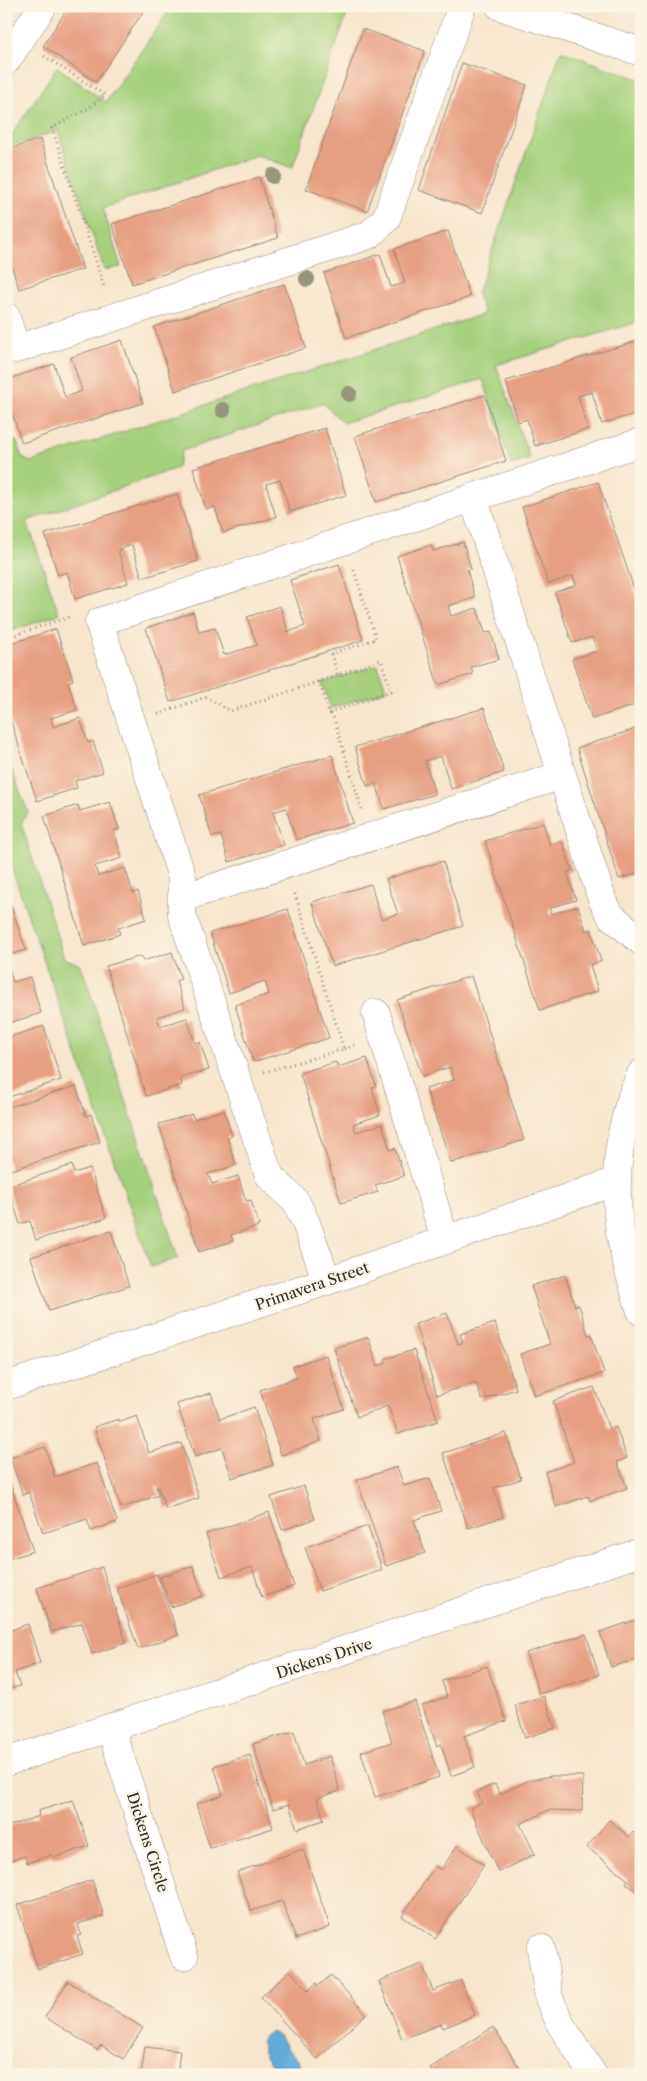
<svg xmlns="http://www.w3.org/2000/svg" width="647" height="2081" font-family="'Libre Caslon Text',serif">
<rect width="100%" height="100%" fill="#fcf5e5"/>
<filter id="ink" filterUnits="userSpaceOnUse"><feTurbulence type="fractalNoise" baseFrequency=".02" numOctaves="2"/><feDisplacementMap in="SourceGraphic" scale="10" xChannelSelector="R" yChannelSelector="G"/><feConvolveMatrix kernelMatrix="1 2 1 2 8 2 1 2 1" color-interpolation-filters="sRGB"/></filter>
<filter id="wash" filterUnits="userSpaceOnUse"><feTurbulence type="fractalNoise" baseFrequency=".0096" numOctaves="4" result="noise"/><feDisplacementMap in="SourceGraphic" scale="20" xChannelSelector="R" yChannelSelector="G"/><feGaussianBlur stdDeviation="1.12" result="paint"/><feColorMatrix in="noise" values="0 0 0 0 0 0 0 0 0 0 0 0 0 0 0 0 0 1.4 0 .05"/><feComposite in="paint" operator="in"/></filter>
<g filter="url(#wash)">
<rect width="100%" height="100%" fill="#f7e5cd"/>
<!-- green -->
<path fill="#a6d07b" stroke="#687e53" d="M172 6H350L292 168 257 155 103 208 121 267 104 270 58 131 6 147V132L11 136 57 67 106 102Z
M561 51 641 80V321L496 365 530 459 511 465 483 379 343 423 323 403 182 451 177 468 27 521 59 614 6 633V431L8 437 17 442 22 458 31 462 484 314 477 294Z
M378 665 386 690 331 708 322 683Z
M6 756 28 812 21 823 64 958 81 965 178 1258 151 1267 6 852Z"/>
<!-- water -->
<path fill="#62abd9" stroke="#466b82" d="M271 2032 280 2037 286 2047 299 2061V2065L295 2073 280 2074C270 2065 249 2040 271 2032Z"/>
<g id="blocks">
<!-- building -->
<path fill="#e79f81" d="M69 6H147L96 82 43 46Z
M363 29 425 51 367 211 306 189Z
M462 63 527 85 482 213 419 190Z
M40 139 83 269 19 289 6 249V150Z
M259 177 278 238 132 284 112 224Z
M448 231 470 297 346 338 324 273 380 254 391 287 405 283 394 249Z
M284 284 306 348 175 391 154 327Z
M122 340 143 403 22 443 6 395V380L54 364 65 397 82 391 71 357Z
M637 341 641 354V412L602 424 592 392 578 396 588 429 535 446 527 419 518 422 506 381Z
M485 395 506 461 376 502 355 436Z
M325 428 346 495 290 512 280 480 266 484 276 517 223 533 215 507 206 509 193 468Z
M598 482 641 610V703L592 719 572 659 597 651 592 637 572 643 555 592 576 585 573 576 548 584 522 507Z
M177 494 198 561 142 578 132 545 118 550 128 583 75 599 67 572 58 575 45 534Z
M463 542 471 569 467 570 475 598 448 606 451 616 477 608 485 633 491 632 499 659 471 667 473 674 438 685 397 556 431 545 433 551Z
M339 564 363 640 170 702 146 628 193 612 199 632 215 628 224 655 257 645 247 617 280 606 288 632 305 626 290 580Z
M56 629 73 680 68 682 77 710 51 718 53 727 80 718 88 743 93 741 103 772 75 781 77 788 37 801 6 707V645Z
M484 708 504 772 451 789 441 756 425 761 435 794 384 809 376 783 367 786 355 747Z
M641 727V872L619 879 577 748Z
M332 755 353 823 296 840 286 808 273 812 284 845 229 862 221 835 212 837 199 795Z
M110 802 119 829 114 831 122 858 95 866 98 876 125 868 133 893 138 891 146 919 118 928 120 934 84 946 44 816 78 805 80 811Z
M543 823 550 845 562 841 572 870 567 872 576 900 549 908 551 914 578 906 586 931 591 929 601 961 590 965 598 991 540 1010 485 841Z
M443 861 463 926 332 966 312 902 371 884 381 919 398 914 386 879Z
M6 891 26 950 6 956Z
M288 909 329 1038 253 1062 235 1005 269 994 265 981 229 993 210 933Z
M172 952 181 979 176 981 185 1008 157 1017 160 1026 187 1018 195 1043 200 1042 209 1070 180 1078 182 1085 146 1096 106 966 141 956 143 961Z
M6 965H8L13 982 30 977 41 1013 6 1024Z
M471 976 524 1140 451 1163 426 1089 454 1080 450 1067 422 1076 397 1000Z
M44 1026 61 1080 6 1098V1038Z
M367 1058 376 1086 372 1088 380 1115 353 1124 356 1132 382 1124 390 1150 395 1148 404 1176 375 1185 378 1192 341 1203 300 1073 336 1062 338 1067Z
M76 1086 86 1116 91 1114 100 1142 11 1170 6 1157V1108Z
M224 1110 232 1136 227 1137 236 1165 208 1174 212 1184 238 1176 246 1201 251 1200 259 1226 231 1235 233 1241 199 1252 159 1124 192 1114 194 1119Z
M72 1165 74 1173 90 1168 106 1218 36 1240 30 1221 20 1224 8 1186Z
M111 1231 129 1286 49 1311 31 1257Z
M565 1275 575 1306 579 1305 588 1335 591 1334 604 1373 534 1396 520 1354 550 1344 531 1286Z
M447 1313 458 1344 463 1342 460 1334 495 1323 516 1389 482 1400 476 1383 437 1395 415 1324Z
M368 1337 378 1366 386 1363 385 1359 414 1350 438 1421 398 1434 388 1406 357 1417 334 1348Z
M326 1355 344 1409 314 1419 321 1441 281 1455 260 1390 297 1378 293 1366Z
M594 1387 609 1429 616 1427 627 1458 617 1462 627 1488 590 1501 588 1496 556 1507 545 1472 574 1462 553 1401Z
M211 1393 220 1419 254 1407 273 1465 232 1478 222 1448 195 1457 177 1404Z
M137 1416 149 1453 181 1443 199 1498 166 1509 158 1487H156L159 1495 121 1508 94 1427 119 1419 120 1422Z
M506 1433 521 1479 494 1488 503 1517 468 1528 443 1453Z
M45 1447 55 1477 97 1463 117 1522 91 1531 87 1519 43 1533 29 1492 23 1495 10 1458Z
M397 1467 404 1486 430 1478 441 1511 414 1520 425 1553 386 1566 357 1480Z
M6 1471 33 1551 6 1560Z
M304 1486 315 1519 282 1530 271 1497Z
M269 1512 294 1586 262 1597 252 1567 221 1577 206 1534Z
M368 1526 382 1570 320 1591 305 1547Z
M193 1566 203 1596 171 1607 160 1577Z
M102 1567 126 1643 92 1654 82 1623 51 1632 37 1588Z
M157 1574 178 1635 138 1649 117 1588Z
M635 1620 641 1638V1658L611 1667 600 1632Z
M28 1624 40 1663 15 1672 20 1686 6 1690V1632Z
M586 1634 599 1675 539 1694 526 1653Z
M487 1666 506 1721 464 1736 475 1767 451 1776 441 1744 437 1746 422 1705 447 1697 442 1681Z
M544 1696 555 1728 525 1738 515 1705Z
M415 1701 439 1777 375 1797 361 1752 392 1742 382 1711Z
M294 1731 304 1765 330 1756 340 1791 317 1798 324 1820 297 1829 289 1804 273 1809 253 1744Z
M250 1755 273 1828 210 1848 196 1804 223 1795 214 1766Z
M551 1776H583L582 1811 549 1810 520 1824 535 1854 498 1872 470 1808 482 1803 477 1792 495 1784 500 1794 530 1780Z
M73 1800 89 1846 53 1858 52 1855 27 1863 25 1856 6 1862V1827L39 1816 38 1811Z
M609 1820 629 1837 633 1832 641 1839V1895L626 1883 628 1880 587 1847Z
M457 1846 484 1865 435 1939 402 1916 435 1866 441 1870Z
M303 1849 330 1927 296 1939 282 1901 251 1911 237 1872Z
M92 1880 104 1916 78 1924 81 1935 77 1936 83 1954 38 1969 17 1905Z
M422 1964 433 1991 461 1980 475 2015 443 2028 441 2024 402 2039 379 1981Z
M290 1970 308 1991 316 1983 318 1986 331 1975 366 2014 317 2059 261 1997Z
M68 1981 143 2028 123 2059 101 2045 97 2050 45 2017Z
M493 2027 524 2075H434L430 2068Z
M145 2047 180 2051 177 2075H141Z"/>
</g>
</g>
<g filter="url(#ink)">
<use href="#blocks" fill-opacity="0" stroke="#91887c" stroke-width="1"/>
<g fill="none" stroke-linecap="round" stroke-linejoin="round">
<!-- minor casing -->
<g stroke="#91887c" stroke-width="29">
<path id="minor" d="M500 6 641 52
M6 61 43 6
M6 317 16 349 369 235 386 219 462 6
M473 497 602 899 611 916 641 941
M182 898 562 775
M376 1013 445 1240
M641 1074C619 1121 612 1180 620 1232 624 1258 633 1286 641 1311
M327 1281 306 1223 296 1202 269 1175 182 915V877L99 622 641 442
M6 1386 327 1281 617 1181
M111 1729 184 1956
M6 1762 641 1552
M541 1948 549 1998 561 2025 593 2075"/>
</g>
<!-- path -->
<path stroke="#91887c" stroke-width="3" stroke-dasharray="1 4" stroke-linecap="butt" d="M44 56 105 95 89 108 52 128 105 289
M6 638 72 616
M319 681 329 713 333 716 362 809
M329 713 391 691 381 660 338 675 331 654 376 639 353 567
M158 714 206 697 231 711 338 675
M344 1049 356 1045
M264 1072 344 1049 294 891"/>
<!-- minor -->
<use href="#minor" stroke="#fff" stroke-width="28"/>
</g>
<!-- trees -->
<g fill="#98957f">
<circle cx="273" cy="176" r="8"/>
<circle cx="307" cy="279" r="8"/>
<circle cx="349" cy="394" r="8"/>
<circle cx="223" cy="410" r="8"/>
</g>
</g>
<g text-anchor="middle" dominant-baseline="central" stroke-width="4.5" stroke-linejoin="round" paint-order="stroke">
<!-- street labels -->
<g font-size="15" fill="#2b2b2b" stroke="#fcf5e5">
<text transform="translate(312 1286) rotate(-19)">Primavera Street</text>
<text transform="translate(324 1658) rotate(-18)">Dickens Drive</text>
<text transform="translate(148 1842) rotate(72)">Dickens Circle</text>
</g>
</g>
<!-- margin -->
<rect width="647" height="2081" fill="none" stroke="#fcf5e5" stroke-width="25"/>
</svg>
